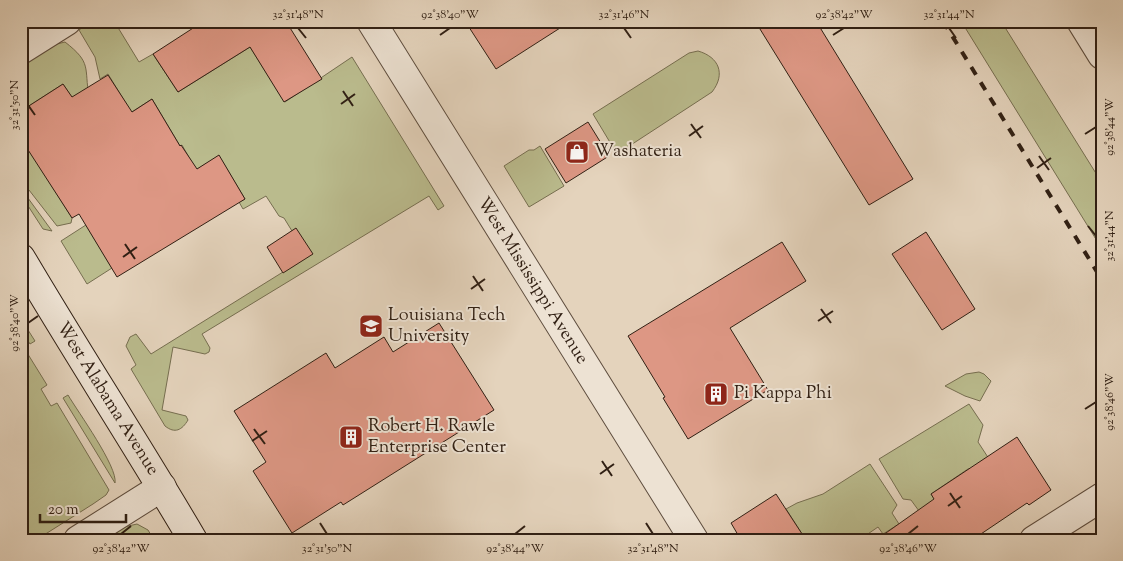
<svg xmlns="http://www.w3.org/2000/svg" width="1123" height="561" font-family="'Sorts Mill Goudy',serif">
<rect width="100%" height="100%" fill="#e4d3bc"/>
<filter id="stains"><feTurbulence type="fractalNoise" baseFrequency=".004" numOctaves="4"/><feColorMatrix values="0 0 0 0 .2 0 0 0 0 .09 0 0 0 0 .02 0 0 0 .5 -.17"/></filter>
<radialGradient id="worn" r=".72"><stop offset=".6" stop-color="#630" stop-opacity="0"/><stop offset="1" stop-color="#630" stop-opacity=".3"/></radialGradient>
<!-- green -->
<path fill="#babb8d" stroke="#766e50" d="M92 21H114L139 62 153 54 178 92 250 47 285 102 352 57 444 206 438 210 429 196 202 334 210 348 209 352 205 354 173 347 162 410 186 416 188 420C182 430 175 434 165 426L131 369 136 365 126 346 130 337 136 334 151 354 312 254 292 231 284 218 279 216 266 196 243 209 239 202 245 199 219 156 91 233 112 268 87 284 61 241 159 178 191 161 182 145 180 146 152 99 42 170 72 218 71 223 57 226 29 190 25 194 52 231 43 229 21 195V139L125 102 108 74 100 79 95 57 79 30Z
M961 21H1001L1102 183V249Z
M65 42C92 63 84 67 89 97L77 105 63 84 21 111V66L57 44Z
M698 51C719 57 726 74 712 92L617 154 593 114 689 53Z
M540 146 564 186 529 207 504 166 529 150H534Z
M21 319 35 341 30 344 21 330Z
M21 343 47 385 41 389 51 406 57 403 109 490 106 495 93 504 36 540H21Z
M979 372 984 374 991 381 980 401 965 396 945 386 966 374Z
M68 395C78 412 118 467 115 483L63 398Z
M969 404 983 425 978 442 993 465 968 469 931 494 935 500 919 511 911 500 903 499 879 459Z
M870 464 897 505 892 513 899 524 883 534 878 527 859 540H806L786 509 797 503 823 494Z
M137 524 148 530 154 540H102L124 527Z"/>
<!-- building -->
<path fill="#dd9784" stroke="#312014" d="M204 21H290L287 23 322 79 284 102 250 47 178 92 153 54Z
M465 21H571L496 69Z
M755 21H816L913 179 869 205Z
M108 75 132 112 152 99 180 146 181 145 197 169 219 155 245 199 117 277 79 214 72 218 21 139V111L63 84 72 97Z
M588 122 609 156 566 183 545 149Z
M296 228 313 254 283 273 267 247Z
M926 232 975 309 942 330 892 254Z
M782 242 806 281 730 328 768 390 688 439 663 398 665 397 628 336Z
M439 323 494 410 343 505 341 502 292 533 253 471 266 462 234 411 326 353 335 368 384 337 393 352Z
M1017 437 1051 490 1029 505 1027 503 972 540H876L934 499 931 494Z
M776 494 806 540H741L731 523Z"/>
<g fill="none" stroke-linecap="round" stroke-linejoin="round">
<!-- street casing -->
<g stroke="#5e4d3e" stroke-width="30">
<path id="street" d="M371 21 694 540
M1081 21 1102 55
M21 50 67 21
M78 540 162 487
M1034 540 1102 497"/>
</g>
<!-- secondary casing -->
<g stroke="#312014" stroke-width="30">
<path id="secondary" d="M21 258C77 353 137 445 193 540"/>
</g>
<!-- street -->
<use href="#street" stroke="#ede2d3" stroke-width="28"/>
<!-- secondary -->
<use href="#secondary" stroke="#ede2d3" stroke-width="28"/>
<!-- rail -->
<path stroke="#312014" stroke-width="4" stroke-dasharray="9 9" stroke-linecap="butt" d="M943 21 1102 280"/>
</g>
<!-- ticks -->
<path fill="none" stroke="#312014" stroke-width="2" d="M298 28 306 38M624 28 631 38M949 28 956 38M440 35 450 28M833 35 844 28M343 91 353 106M341 104 355 94M28 105 35 115M691 124 701 138M1085 134 1096 127M689 136 703 126M1039 156 1049 170M1037 168 1051 158M1088 226 1096 236M125 244 135 259M123 257 137 247M473 276 483 291M471 289 485 279M821 309 831 323M818 321 833 311M28 323 38 316M1085 409 1096 402M254 429 265 444M252 441 267 431M602 461 612 476M600 474 614 464M950 493 960 508M948 506 962 496M320 523 327 534M646 523 653 534M121 534 131 526M515 534 525 526M908 534 918 526"/>
<!-- icons -->
<defs>
<g id="shop-square" transform="scale(1.25)"><rect x="-9" y="-9" width="18" height="18" rx="4" fill="#8f2418" stroke="#ede2d3"/><path d="M-5-2.5h2.3a2.7 3.5 0 0 1 5.4 0H5L5.5 6h-11ZM-1.5-2.5h3a1.5 2.3 0 0 0-3 0Z" fill="#fff"/></g>
<g id="university-square" transform="scale(1.25)"><rect x="-9" y="-9" width="18" height="18" rx="4" fill="#8f2418" stroke="#ede2d3"/><path d="M0-5L7-2L0 1L-7-2ZM-4 1L0 2.5L4 1V4Q0 6-4 4Z" fill="#fff"/></g>
<g id="building-square" transform="scale(1.25)"><rect x="-9" y="-9" width="18" height="18" rx="4" fill="#8f2418" stroke="#ede2d3"/><path d="M-4-6H4V6H1V3H-1V6H-4ZM-2.5-4.3h1.7v1.8h-1.7ZM.8-4.3h1.7v1.8H.8ZM-2.5-1h1.7V.8h-1.7ZM.8-1h1.7V.8H.8Z" fill="#fff"/></g>
</defs>
<g fill-rule="evenodd">
<use href="#shop-square" x="577" y="152"/>
<use href="#university-square" x="371" y="326"/>
<use href="#building-square" x="716" y="394"/>
<use href="#building-square" x="351" y="437"/>
</g>
<g text-anchor="middle" dominant-baseline="central" stroke-width="4" stroke-linejoin="round" paint-order="stroke">
<!-- poi labels -->
<g font-size="18" fill="#312014" stroke="#ede2d3" text-anchor="start">
<text x="594" y="152">Washateria</text>
<text x="388" y="316">Louisiana Tech<tspan x="388" dy="21">University</tspan></text>
<text x="734" y="394">Pi Kappa Phi</text>
<text x="368" y="427">Robert H. Rawle<tspan x="368" dy="21">Enterprise Center</tspan></text>
</g>
<!-- street labels -->
<g font-size="18" fill="#312014" stroke="#ede2d3">
<text transform="translate(532 281) rotate(58)">West Mississippi Avenue</text>
<text transform="translate(107 399) rotate(58)">West Alabama Avenue</text>
</g>
</g>
<!-- margin -->
<rect width="1123" height="561" fill="none" stroke="#e4d3bc" stroke-width="55"/>
<!-- scale -->
<path d="M40 514v8h86v-8" fill="none" stroke="#312014" stroke-width="2.5"/>
<text x="48" y="514" font-size="15" fill="#312014" stroke="#ede2d3" stroke-width="4" paint-order="stroke">20 m</text>
<rect x="28" y="28" width="1068" height="506" fill="none" stroke="#312014" stroke-width="2"/>
<g font-size="12" text-anchor="middle" fill="#312014">
<text x="298" y="18">32°31'48"N</text>
<text x="450" y="18">92°38'40"W</text>
<text x="624" y="18">32°31'46"N</text>
<text x="844" y="18">92°38'42"W</text>
<text x="949" y="18">32°31'44"N</text>
<text transform="translate(14 105) rotate(-90)" y="4">32°31'50"N</text>
<text transform="translate(1109 127) rotate(-90)" y="4">92°38'44"W</text>
<text transform="translate(1109 236) rotate(-90)" y="4">32°31'44"N</text>
<text transform="translate(14 323) rotate(-90)" y="4">92°38'40"W</text>
<text transform="translate(1109 402) rotate(-90)" y="4">92°38'46"W</text>
<text x="121" y="552">92°38'42"W</text>
<text x="327" y="552">32°31'50"N</text>
<text x="515" y="552">92°38'44"W</text>
<text x="653" y="552">32°31'48"N</text>
<text x="908" y="552">92°38'46"W</text>
</g>
<rect width="100%" height="100%" filter="url(#stains)"/>
<rect width="100%" height="100%" fill="url(#worn)"/>
</svg>
